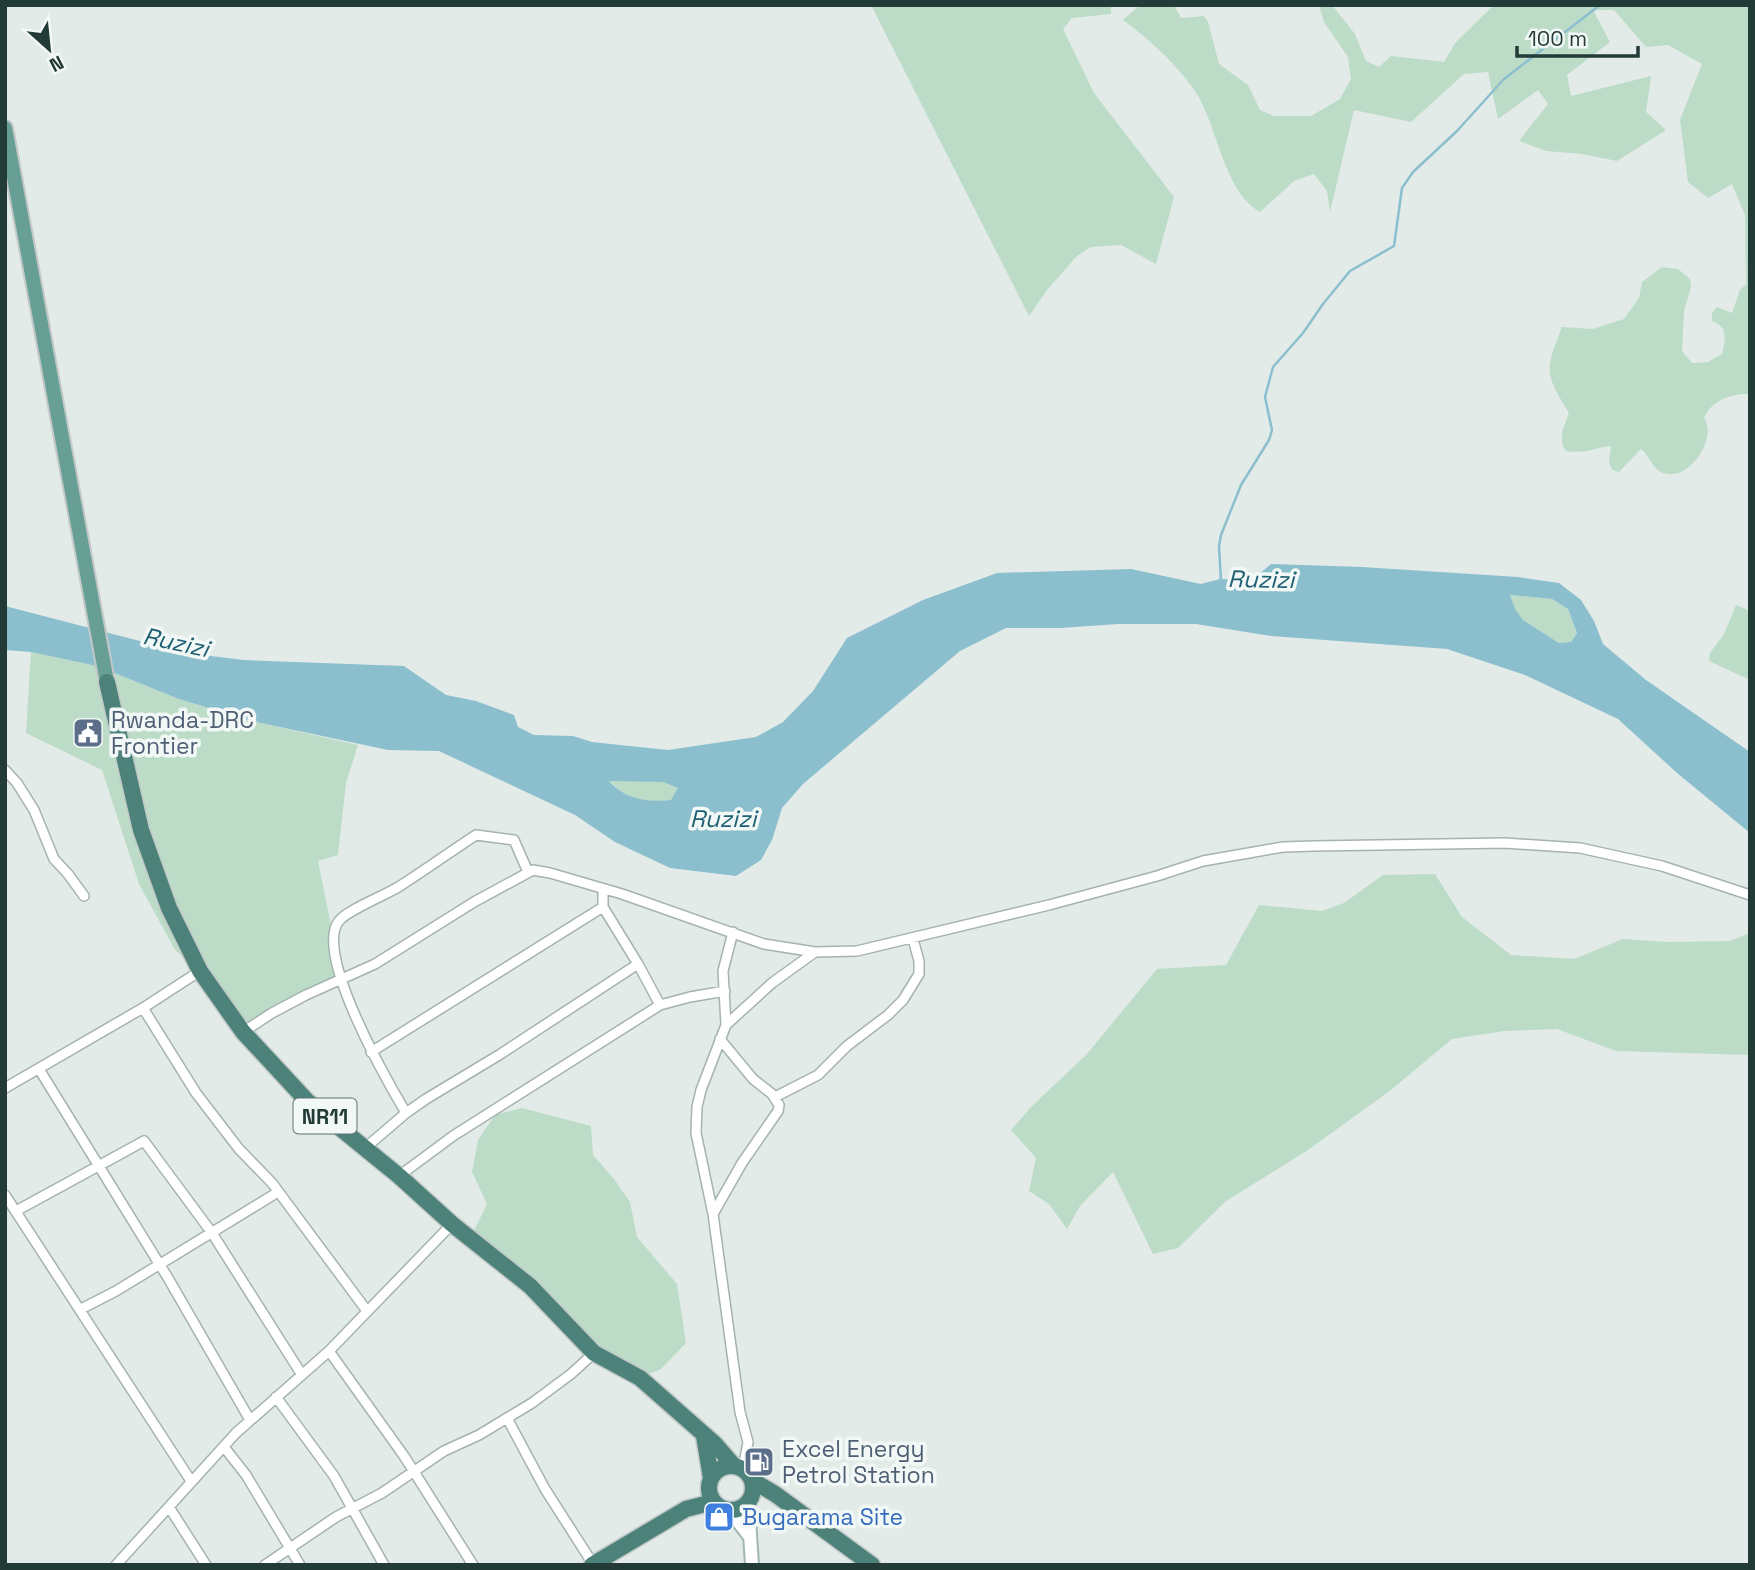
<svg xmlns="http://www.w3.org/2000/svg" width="1755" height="1570" font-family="'Space Grotesk',sans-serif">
<rect width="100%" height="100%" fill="#e2ebe8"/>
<!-- green -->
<path fill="#bcdcc7" d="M871 5H1111V14L1072 18 1063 29 1094 93 1174 197 1156 264 1121 245 1091 247 1077 256 1047 290 1029 316Z
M1140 5H1174L1181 18 1204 16 1208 22 1219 64 1248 85 1260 110 1274 116H1311L1340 99 1351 79 1348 57 1324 22 1319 5H1332L1355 34 1366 61 1379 67 1391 56 1444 62 1456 42 1494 5H1750V394C1731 393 1711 401 1704 418 1717 437 1692 477 1668 474 1652 472 1651 457 1641 449L1619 472 1612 470 1609 462 1611 446C1595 448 1583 454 1566 451 1557 439 1564 427 1569 413 1544 372 1545 371 1562 327L1593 329 1624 319 1639 298 1642 282 1662 267 1678 269 1690 279 1691 287 1684 311 1682 351 1692 363 1708 362 1722 354C1725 340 1729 327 1712 321V313L1717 307 1732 313 1740 290 1746 284 1745 215 1732 184 1708 198 1688 182 1680 120 1702 64 1668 45 1646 47 1614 10H1593L1610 42 1567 75 1571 96 1651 76 1646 112 1666 130 1617 161 1582 154 1546 151 1519 141 1548 104 1538 90 1498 119 1488 72 1464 74 1411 122 1354 110 1330 212 1327 191 1314 174 1294 181 1260 212C1222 190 1218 123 1193 88 1174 62 1149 39 1123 20Z
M1510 595 1552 599 1568 609 1577 633 1571 642 1559 643 1523 620 1515 610Z
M1736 605 1750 611V680L1709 661 1710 653 1724 634Z
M31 652 97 666 179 699 252 721 358 745 346 783 338 855 318 861 342 980 243 1032 200 971 175 950 139 884 102 770 26 733Z
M609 780 663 782 679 788 672 800C646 802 627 801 609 780Z
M1435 874 1462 917 1511 955 1574 959 1623 939 1667 942 1730 941 1750 933V1055L1616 1051 1557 1029 1504 1031 1452 1039 1391 1090 1308 1150 1226 1201 1178 1248 1153 1254 1113 1172 1080 1206 1067 1229 1049 1204 1029 1191 1036 1158 1011 1130 1032 1106 1087 1054 1157 969 1226 965 1259 905 1322 911 1344 903 1383 875Z
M522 1108 591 1126 593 1155 614 1179 630 1202 637 1237 677 1284 686 1343 661 1369 640 1378 594 1353 470 1239 487 1204 472 1172 478 1140 495 1115Z"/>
<!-- water -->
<path fill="#8cbfce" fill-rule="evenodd" d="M1271 564 1362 567 1518 577 1559 583 1581 600 1594 621 1603 644 1646 680 1750 752V833L1677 773 1618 719 1525 675 1447 649 1271 636 1196 624H1118L1061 628H1006L960 651 803 784 782 808 772 840 761 860 736 876 670 868 615 842 575 815 439 751 388 750 252 721 179 699 97 666 31 652 5 650V606L186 653 244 660 404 666 446 695 476 701 514 715 518 727 534 735 573 736 592 742 668 750 756 737 783 722 813 691 847 638 923 600 997 573 1131 569 1201 584 1220 579 1252 580ZM1510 595 1552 599 1568 609 1577 633 1571 642 1559 643 1523 620 1515 609ZM609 781 663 782 678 788 671 800C647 802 626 800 609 781Z"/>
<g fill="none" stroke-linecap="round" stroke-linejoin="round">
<!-- stream -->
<path stroke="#8cbfce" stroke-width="2.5" d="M1221 581 1219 546 1221 535 1241 485 1269 440 1272 430 1265 397 1273 367 1303 333 1323 304 1350 271 1394 246 1402 188 1413 172 1457 131 1504 79 1600 5"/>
<!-- minor casing -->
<g stroke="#a5b3af" stroke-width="12">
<path id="minor" d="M5 770 17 783 34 810 54 859 68 874 84 896
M603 889V907L638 964 660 1005 690 997 725 991
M733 932 723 971 726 1025 701 1090 697 1107 696 1133 713 1214 740 1412 748 1442 743 1469
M143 1008 196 1093 239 1149 272 1183 367 1311
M726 1025 772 983 815 952
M243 1032 272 1013 306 995 375 964 474 902 533 870 550 873 622 894 764 944 815 952 857 951 1049 905 1157 876 1203 861 1283 847 1314 846 1505 843 1580 848 1662 866 1750 895
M371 1052 603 907
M39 1069 168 1278 250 1420
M5 1088 143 1008 200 971
M775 1097 818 1075 847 1046 888 1015 903 1000 919 974V961L913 939
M406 1113C387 1081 313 952 339 921 347 910 386 895 400 886 425 870 450 852 476 835L514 840 528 872
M364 1149 406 1113 426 1099 499 1055 638 964
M399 1176 453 1136 660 1005
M5 1195 191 1481
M16 1211 144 1141 212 1233 302 1375
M713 1214 742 1163 778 1111 779 1105 772 1094 753 1079 720 1039
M81 1309 116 1291 278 1192
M329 1351 404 1456 473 1565
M276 1397 334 1476 384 1565
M507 1418 545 1489 593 1564
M224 1447 246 1475 300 1565
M169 1507 206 1565
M116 1565 236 1433 329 1351 452 1224
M265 1565 336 1517 382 1493 444 1451 479 1435 532 1403 571 1374 594 1353"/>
</g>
<!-- secondary casing -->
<g stroke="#a1b7b0" stroke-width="16">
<path id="secondary" d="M748 1503 752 1565
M730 1511 750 1537"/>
</g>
<!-- primary casing -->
<g stroke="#c1c8c7" stroke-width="18">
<path id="primary" d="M5 128 107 682"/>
</g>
<!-- trunk casing -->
<g stroke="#c1c8c7" stroke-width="19">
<path id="trunk" d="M107 682 141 830 169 908 200 971 243 1032 307 1101 399 1176 452 1224 530 1286 594 1353 640 1378 715 1444 734 1466
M704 1436 711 1478
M709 1488a22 22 0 1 1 44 0a22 22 0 1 1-44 0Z
M753 1481 775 1494 872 1565
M592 1565 686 1509 713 1502"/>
</g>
<!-- minor -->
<use href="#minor" stroke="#fff" stroke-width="9"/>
<!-- secondary -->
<use href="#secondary" stroke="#fff" stroke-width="12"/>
<!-- primary -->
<use href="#primary" stroke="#689f95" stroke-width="14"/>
<!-- trunk -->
<use href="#trunk" stroke="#4c827a" stroke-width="16"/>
</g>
<!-- icons -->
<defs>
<g id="civic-square" transform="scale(1.575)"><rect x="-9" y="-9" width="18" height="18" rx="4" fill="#5c6f8a" stroke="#f2f8f5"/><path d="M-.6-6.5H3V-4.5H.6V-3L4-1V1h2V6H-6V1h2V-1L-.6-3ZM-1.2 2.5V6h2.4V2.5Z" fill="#fff"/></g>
<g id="fuel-square" transform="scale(1.575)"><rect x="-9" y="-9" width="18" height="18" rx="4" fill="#5c6f8a" stroke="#f2f8f5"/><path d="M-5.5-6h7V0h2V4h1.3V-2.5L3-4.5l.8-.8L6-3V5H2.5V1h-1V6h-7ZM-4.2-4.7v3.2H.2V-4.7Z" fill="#fff"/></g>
<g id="shop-square" transform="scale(1.575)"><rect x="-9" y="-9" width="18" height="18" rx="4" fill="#3f7fe0" stroke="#f2f8f5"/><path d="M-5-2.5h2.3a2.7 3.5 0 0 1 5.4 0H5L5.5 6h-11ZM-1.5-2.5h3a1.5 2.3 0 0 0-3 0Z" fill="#fff"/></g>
</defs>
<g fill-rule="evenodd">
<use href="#civic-square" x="88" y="733"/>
<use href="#fuel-square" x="759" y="1462"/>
<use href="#shop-square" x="719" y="1517"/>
</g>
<g text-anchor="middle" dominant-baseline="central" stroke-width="7" stroke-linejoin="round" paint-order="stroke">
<!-- shield labels -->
<rect fill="#f2f8f5" stroke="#617470" stroke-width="2" x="293.5" y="1098.5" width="63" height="35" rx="5"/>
<g font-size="21" font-weight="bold" fill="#233b37">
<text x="325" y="1116">NR11</text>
</g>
<!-- service labels -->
<g font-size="23" fill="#4e5e75" stroke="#f2f8f5" text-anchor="start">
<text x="111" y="720">Rwanda-DRC<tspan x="111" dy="26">Frontier</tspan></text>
<text x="782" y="1449">Excel Energy<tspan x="782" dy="26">Petrol Station</tspan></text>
</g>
<!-- shop labels -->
<g font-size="23" fill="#366cbe" stroke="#f2f8f5" text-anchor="start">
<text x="742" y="1517">Bugarama Site</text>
</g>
<!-- water labels -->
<g font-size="24" font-style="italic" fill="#206074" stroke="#f2f8f5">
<text transform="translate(1261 579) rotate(1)">Ruzizi</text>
<text transform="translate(176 642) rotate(12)">Ruzizi</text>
<text x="723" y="818">Ruzizi</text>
</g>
</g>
<!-- border -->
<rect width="1755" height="1570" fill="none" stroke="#233b37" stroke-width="14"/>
<!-- north arrow -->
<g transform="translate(49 49) rotate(153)" stroke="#f2f8f5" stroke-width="5" paint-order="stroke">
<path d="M0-5L12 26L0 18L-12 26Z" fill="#233b37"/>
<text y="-10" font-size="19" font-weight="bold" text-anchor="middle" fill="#233b37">N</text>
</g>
<!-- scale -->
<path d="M1517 46v10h121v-10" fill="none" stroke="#233b37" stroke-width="3.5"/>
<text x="1528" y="46" font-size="21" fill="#233b37" stroke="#f2f8f5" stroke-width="5" paint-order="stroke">100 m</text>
</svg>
